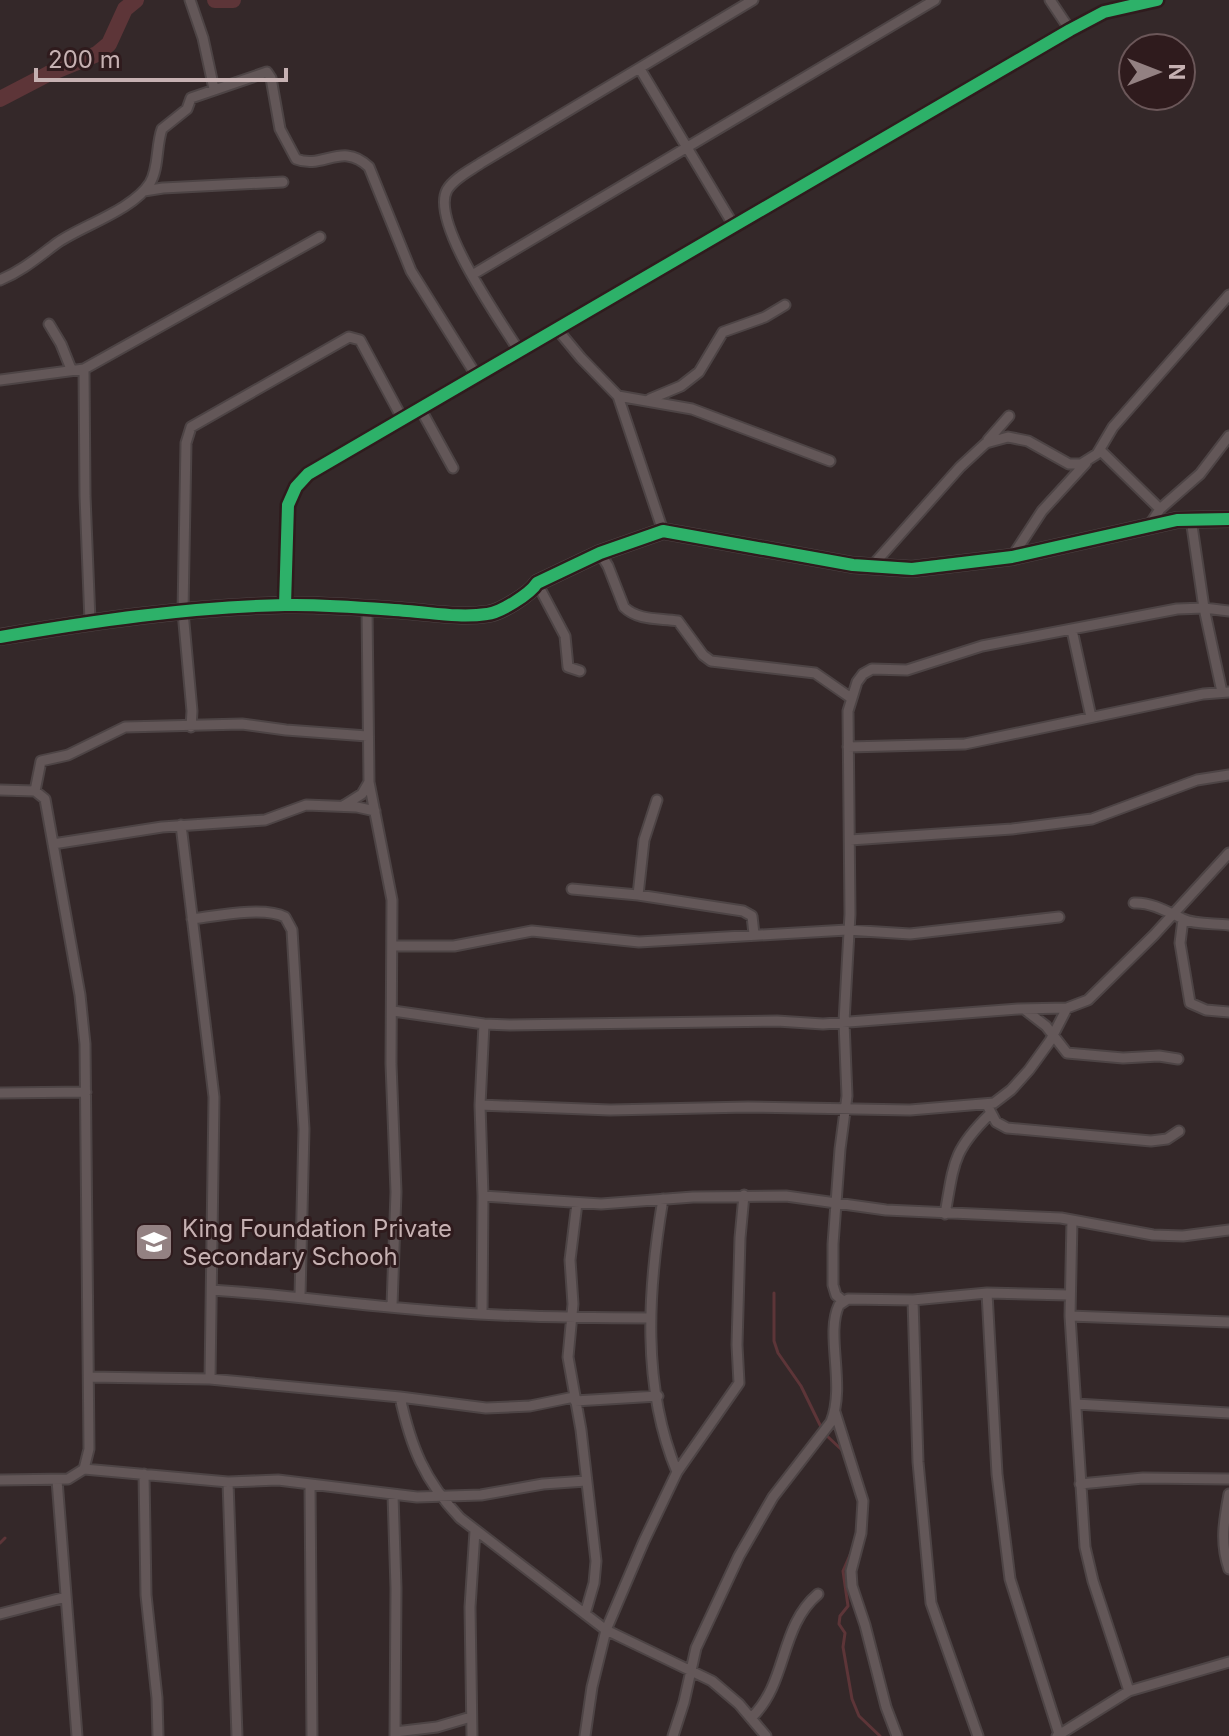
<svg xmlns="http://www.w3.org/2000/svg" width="1229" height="1736" font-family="Inter,sans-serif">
<rect width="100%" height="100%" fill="#342829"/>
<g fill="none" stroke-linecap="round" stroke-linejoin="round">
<!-- stream -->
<path stroke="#5d3538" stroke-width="3" d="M774 1293V1341L778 1353 801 1386 822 1429
M826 1435 844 1452
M0 1543 5 1538
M853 1548 843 1571 848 1606 840 1616 839 1624 845 1633 843 1647 852 1699 859 1716 880 1736"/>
<!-- river -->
<path stroke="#5d3538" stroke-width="16" d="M215 0H233
M0 99 48 74 97 54 109 44 125 9 136 0"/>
<!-- street casing -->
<g stroke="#4d4445" stroke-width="13">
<path id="street" d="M190 0 203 38 214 89
M1050 0 1070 30
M640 69 734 226
M144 191 163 188 283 182
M472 275 935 0
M0 280C22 271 38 257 57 243 81 226 133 210 150 183 159 168 156 145 162 129L187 109 191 98 267 72 271 78 280 129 296 159C323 170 342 141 369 167L411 271 476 375
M49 324 61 344 71 369
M557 329 581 358 618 396 663 531
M519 351C500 320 430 222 447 190 454 178 471 170 481 163L753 0
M84 369 320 237
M0 380 84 369 85 496 90 621
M618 396 692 409 830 461
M650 399 681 386 699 372 723 332 765 317 785 305
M420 408 453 468
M988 440 1009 416
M1101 451 1160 509
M1191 519 1204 608 1222 692
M1149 526 1160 509 1200 474 1229 436
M600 553 608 566 624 607C638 621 660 618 678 621L703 655 711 661 815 673 851 698
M1012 557 1042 511 1086 463
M872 566 960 467 986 443 1008 437 1028 441 1069 464H1081L1097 454 1113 427 1229 295
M537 583 565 636 568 667 580 671
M285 605 288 505 296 487 308 474 1070 30 1104 12 1157 0
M367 608 369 782 392 900 391 1064 396 1192 392 1306
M1072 630 1091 717
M191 727 192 711 183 612 186 443 191 427 349 337 360 340 402 418
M848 747 965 744 1203 694 1229 692
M0 790 35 791 45 799 80 995 85 1044 89 1449 84 1469 68 1479 0 1480
M35 791 41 761 68 755 125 727 242 724 286 730 367 736
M343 806 362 794 369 782
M181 825 214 1097 210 1379
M850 840 1012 829 1092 819 1197 780 1229 775
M53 844 162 827 265 820 306 805 357 807 375 811
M572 889 638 895 743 911 752 916 754 934
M638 895 644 840 657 800
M1134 903C1151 902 1168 912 1183 919 1196 925 1215 923 1229 925
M192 919C216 916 264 906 285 917L292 930 304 1129 300 1296
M1183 919 1180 943 1190 1003 1206 1010 1229 1012
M393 946H454L532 931 639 942 847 930 910 934 1059 917
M1024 1009 1046 1026 1067 1053 1123 1058 1159 1056 1178 1059
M393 1011 484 1024 510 1025 777 1021 823 1024 1018 1009 1067 1008
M0 1093 86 1092
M480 1105 610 1110 748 1107 910 1110 994 1103 1011 1090 1029 1070 1050 1041 1067 1008 1088 1000 1154 935 1229 853
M987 1105 996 1122 1007 1128 1151 1141 1167 1139 1179 1131
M483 1196 601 1204 693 1197 786 1196 886 1210 1061 1218 1153 1235 1183 1236 1229 1230
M663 1199C648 1288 641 1386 677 1472
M577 1203 570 1260 573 1304 568 1357 581 1430 596 1561 594 1583 585 1614
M945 1214C954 1164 952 1151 990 1114
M1072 1220 1070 1316 1085 1547 1093 1581 1129 1691
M212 1290C291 1295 370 1307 449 1312 516 1317 584 1318 651 1318
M987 1293 997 1474 1010 1579 1059 1734
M913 1300 918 1462 931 1603 978 1736
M843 1301 836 1295 833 1285V1244L840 1149 847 1096 844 1022 850 914 848 711 857 682 863 674 872 669 907 670 982 646 1177 609 1204 608 1229 611
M482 1314 483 1196 480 1105 484 1024
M1070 1316 1229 1322
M89 1377 210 1379 400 1397 486 1408 530 1406 574 1397
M400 1397C411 1447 424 1480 460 1518L606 1630 712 1681 739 1704 766 1736
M575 1401 658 1396
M1076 1404 1229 1413
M835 1412 863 1501 861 1533 851 1571 852 1586 865 1625 886 1707 897 1736
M84 1469 228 1482 278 1480 417 1497 481 1495 543 1484 586 1481
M144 1474 146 1595 157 1698 158 1736
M57 1480 77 1736
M228 1482 237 1736
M310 1484 312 1736
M1080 1484 1143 1478 1229 1479
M1229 1494C1224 1521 1220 1543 1229 1569
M393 1495 396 1588 395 1736
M0 1614 66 1597
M752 1717C788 1682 779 1627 818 1594
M395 1732 437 1727 471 1717
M472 1736 470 1607 475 1531
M585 1736 592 1687 606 1630 644 1541 677 1472 739 1383 737 1345 740 1238 744 1195
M673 1736 684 1702 696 1648 739 1556 773 1497 831 1422C846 1385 825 1334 839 1305L848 1299 913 1300 987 1293 1069 1295
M1057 1736 1129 1691 1229 1662"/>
</g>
<!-- secondary casing -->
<g stroke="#4d4445" stroke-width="18">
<path id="secondary" d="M0 637C94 621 189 607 285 605 326 604 367 608 407 611 434 613 461 618 487 614 500 613 530 594 537 583L600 553 663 531 853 565 912 569 1012 557 1177 520 1229 519"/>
</g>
<!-- street -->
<use href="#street" stroke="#635758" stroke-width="9"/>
<!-- secondary -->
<use href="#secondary" stroke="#615656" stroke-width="14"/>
<!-- cycleway casing -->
<g stroke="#2f1b1d" stroke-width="17">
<path id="cycleway" d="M285 605 288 505 296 487 308 474 1070 30 1104 12 1157 0
M0 637C94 621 189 607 285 605 326 604 367 608 407 611 434 613 461 618 487 614 500 613 530 594 537 583L600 553 663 531 853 565 912 569 1012 557 1177 520 1229 519"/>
</g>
<!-- cycleway -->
<use href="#cycleway" stroke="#2db169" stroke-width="12"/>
</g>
<!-- icons -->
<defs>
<g id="school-square" transform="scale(2)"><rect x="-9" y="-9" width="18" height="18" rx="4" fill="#938182" stroke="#2f1b1d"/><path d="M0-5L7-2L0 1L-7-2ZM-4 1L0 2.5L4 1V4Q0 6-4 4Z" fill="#fff"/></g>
</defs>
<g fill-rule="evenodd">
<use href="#school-square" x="154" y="1242"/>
</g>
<g text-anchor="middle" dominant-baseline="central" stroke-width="6" stroke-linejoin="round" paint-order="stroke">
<!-- poi labels -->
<g font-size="24" fill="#c6b1b2" stroke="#2f1b1d" text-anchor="start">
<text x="182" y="1228">King Foundation Private<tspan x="182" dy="28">Secondary Schooh</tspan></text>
</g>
</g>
<!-- north arrow -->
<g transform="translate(1157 72) rotate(90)"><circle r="38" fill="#2f1b1d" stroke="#6b5759" stroke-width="2"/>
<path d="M0-6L14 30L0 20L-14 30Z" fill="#938182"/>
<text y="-12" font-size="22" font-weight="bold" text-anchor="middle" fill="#c6b1b2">N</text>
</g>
<!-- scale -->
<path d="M36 68v12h250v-12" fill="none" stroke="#c6b1b2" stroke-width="4"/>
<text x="48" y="68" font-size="24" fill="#c6b1b2" stroke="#2f1b1d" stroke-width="6" paint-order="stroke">200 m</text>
</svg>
